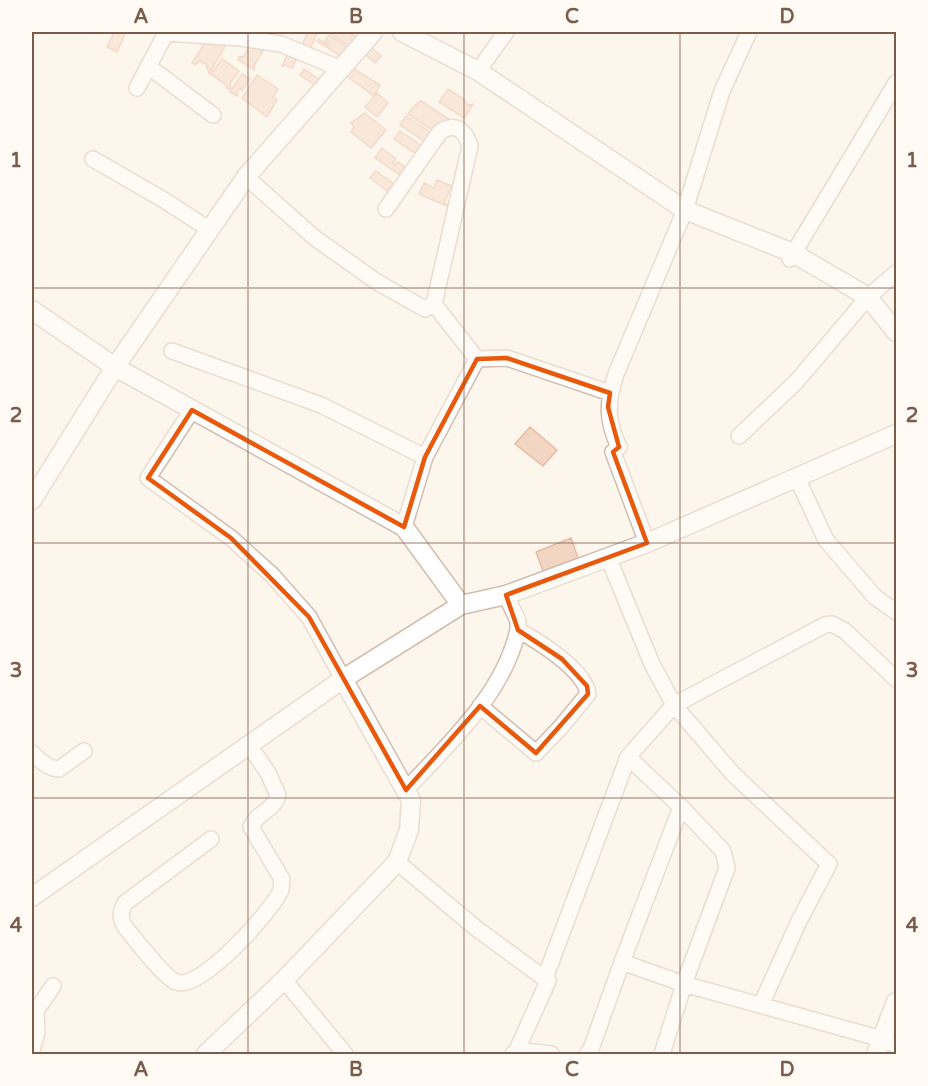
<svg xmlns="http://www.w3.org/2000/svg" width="928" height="1086" font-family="'Varela Round',sans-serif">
<rect width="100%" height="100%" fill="#fdf6ec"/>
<!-- building -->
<path fill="#f3d5c3" stroke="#e6bba3" stroke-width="1.5" d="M114 32H126L117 52 107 47Z
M308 32H318L309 51 301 47Z
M332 32H348L356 37 349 46 330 33Z
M329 35 348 48 342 57 317 41 319 39 328 45 329 43 325 41Z
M208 38 227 43 209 74 206 64 199 61 196 65 192 63Z
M251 41 264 49 255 64 254 70 238 60 239 57 244 56Z
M369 45 381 56 375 63 361 51Z
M290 49 299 54 292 68 285 65 282 66Z
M222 59 239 71 230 84 231 88 228 90 226 85 211 74Z
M349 66 380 85 374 96 341 72Z
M304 69 320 80 316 86 300 75Z
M242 74 250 79 242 91 240 88 237 92 238 94 237 96 230 92Z
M257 75 278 89 273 97 277 100 267 117 242 98Z
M448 89 464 99 468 105 473 104 464 118 439 102Z
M377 93 388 103 377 117 365 107Z
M421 101 455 123 435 132 408 114 414 106Z
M365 113 386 130 371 148 351 132 354 127 351 123Z
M406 116 433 134 427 143 400 125Z
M400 131 425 148 419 156 394 139Z
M382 148 396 159 393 163 396 165 398 162 408 169 403 177 375 158Z
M376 171 398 187 393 195 370 178Z
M437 180 452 186 444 203 450 205 451 208 419 194 424 183 434 188Z
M530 427 557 450 543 466 515 444Z
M571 538 578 558 543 571 536 552Z"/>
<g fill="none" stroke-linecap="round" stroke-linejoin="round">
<!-- minor casing -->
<g stroke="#d1beb0" stroke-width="18">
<path id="minor" d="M148 66 213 115
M478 71 506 32
M137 88 166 33 240 38 281 44 341 69
M93 159 164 200 210 230
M246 177 315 238 377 282 425 309 434 304 477 359
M386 209 440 132C456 122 465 130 470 146L434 304
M790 259 896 83
M172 351 321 405 425 457
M477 359 507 358 610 393
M192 410 148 478 231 538 272 575 309 617 343 679
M739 436 796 382 868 297 896 273
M797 478 826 540 875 597 896 612
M404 527 425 457 477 359
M647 543 613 452 619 447C606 420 607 402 616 374L685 210 722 91 749 32
M608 557 652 664 674 705 733 774 829 864 799 921 761 1005
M896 679 845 631 832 624 825 625 674 705 628 757 681 807 622 962 684 984 882 1039 896 1045
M480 706 536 753 560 728 588 694C585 670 538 641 518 630
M32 753C39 760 49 769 59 769L84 751
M406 790C449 743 503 695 518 630V621L506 595
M211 839 125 903C120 913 120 918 125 927 135 939 164 977 176 982 200 992 272 911 281 890L282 879 251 827C256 813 275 810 278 795L268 773 249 745
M397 862 477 929 548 981 517 1050
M545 978 628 757
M284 980 345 1054
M32 1050 37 1032 36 1011 53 986
M513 1054 517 1050 551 1054
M587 1054 591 1049 622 962
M662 1054 684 984 727 868 723 851 681 807"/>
</g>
<!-- tertiary casing -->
<g stroke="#d1beb0" stroke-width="21">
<path id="tertiary" d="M402 32 478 71 685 210 793 253 868 297 896 332
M32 310 115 367 246 177 373 32
M32 500 115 367 404 527 461 605
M32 897 343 679 461 605 506 595 647 543 896 434
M206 1054 284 980 397 862 409 830 411 800 343 679
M876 1054 896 1002"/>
</g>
<!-- minor -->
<use href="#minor" stroke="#fff" stroke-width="15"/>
<!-- tertiary -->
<use href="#tertiary" stroke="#fff" stroke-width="18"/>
</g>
<!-- marked area -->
<path d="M0 0H928V1086H0ZM507 358 610 393 608 407 619 447 613 452 647 543 506 595 518 630 562 659 587 686 588 694 536 753 480 706 406 790 309 617 231 538 148 478 192 410 404 527 425 457 477 359Z" fill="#fdf6ec" fill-opacity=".55" fill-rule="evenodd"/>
<path fill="none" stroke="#e8590c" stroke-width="4.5" stroke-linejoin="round" d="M507 358 610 393 608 407 619 447 613 452 647 543 506 595 518 630 562 659 587 686 588 694 536 753 480 706 406 790 309 617 231 538 148 478 192 410 404 527 425 457 477 359Z"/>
<!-- grid -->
<path fill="none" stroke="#7a5c4d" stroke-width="1.5" stroke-opacity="0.55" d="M248 32V1054M464 32V1054M680 32V1054M32 288H896M32 543H896M32 798H896"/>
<!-- border -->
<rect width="928" height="1086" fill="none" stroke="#fffaf3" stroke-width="66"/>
<rect x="33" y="33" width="862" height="1020" fill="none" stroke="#7a5c4d" stroke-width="2"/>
<g font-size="20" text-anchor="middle" font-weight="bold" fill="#7a5c4d">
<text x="141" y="23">A</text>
<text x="356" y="23">B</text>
<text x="572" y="23">C</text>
<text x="787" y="23">D</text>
<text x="16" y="167">1</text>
<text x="912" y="167">1</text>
<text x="16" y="422">2</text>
<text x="912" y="422">2</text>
<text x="16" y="677">3</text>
<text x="912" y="677">3</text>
<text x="16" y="932">4</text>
<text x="912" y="932">4</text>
<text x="141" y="1076">A</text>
<text x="356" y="1076">B</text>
<text x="572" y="1076">C</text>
<text x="787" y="1076">D</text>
</g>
</svg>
